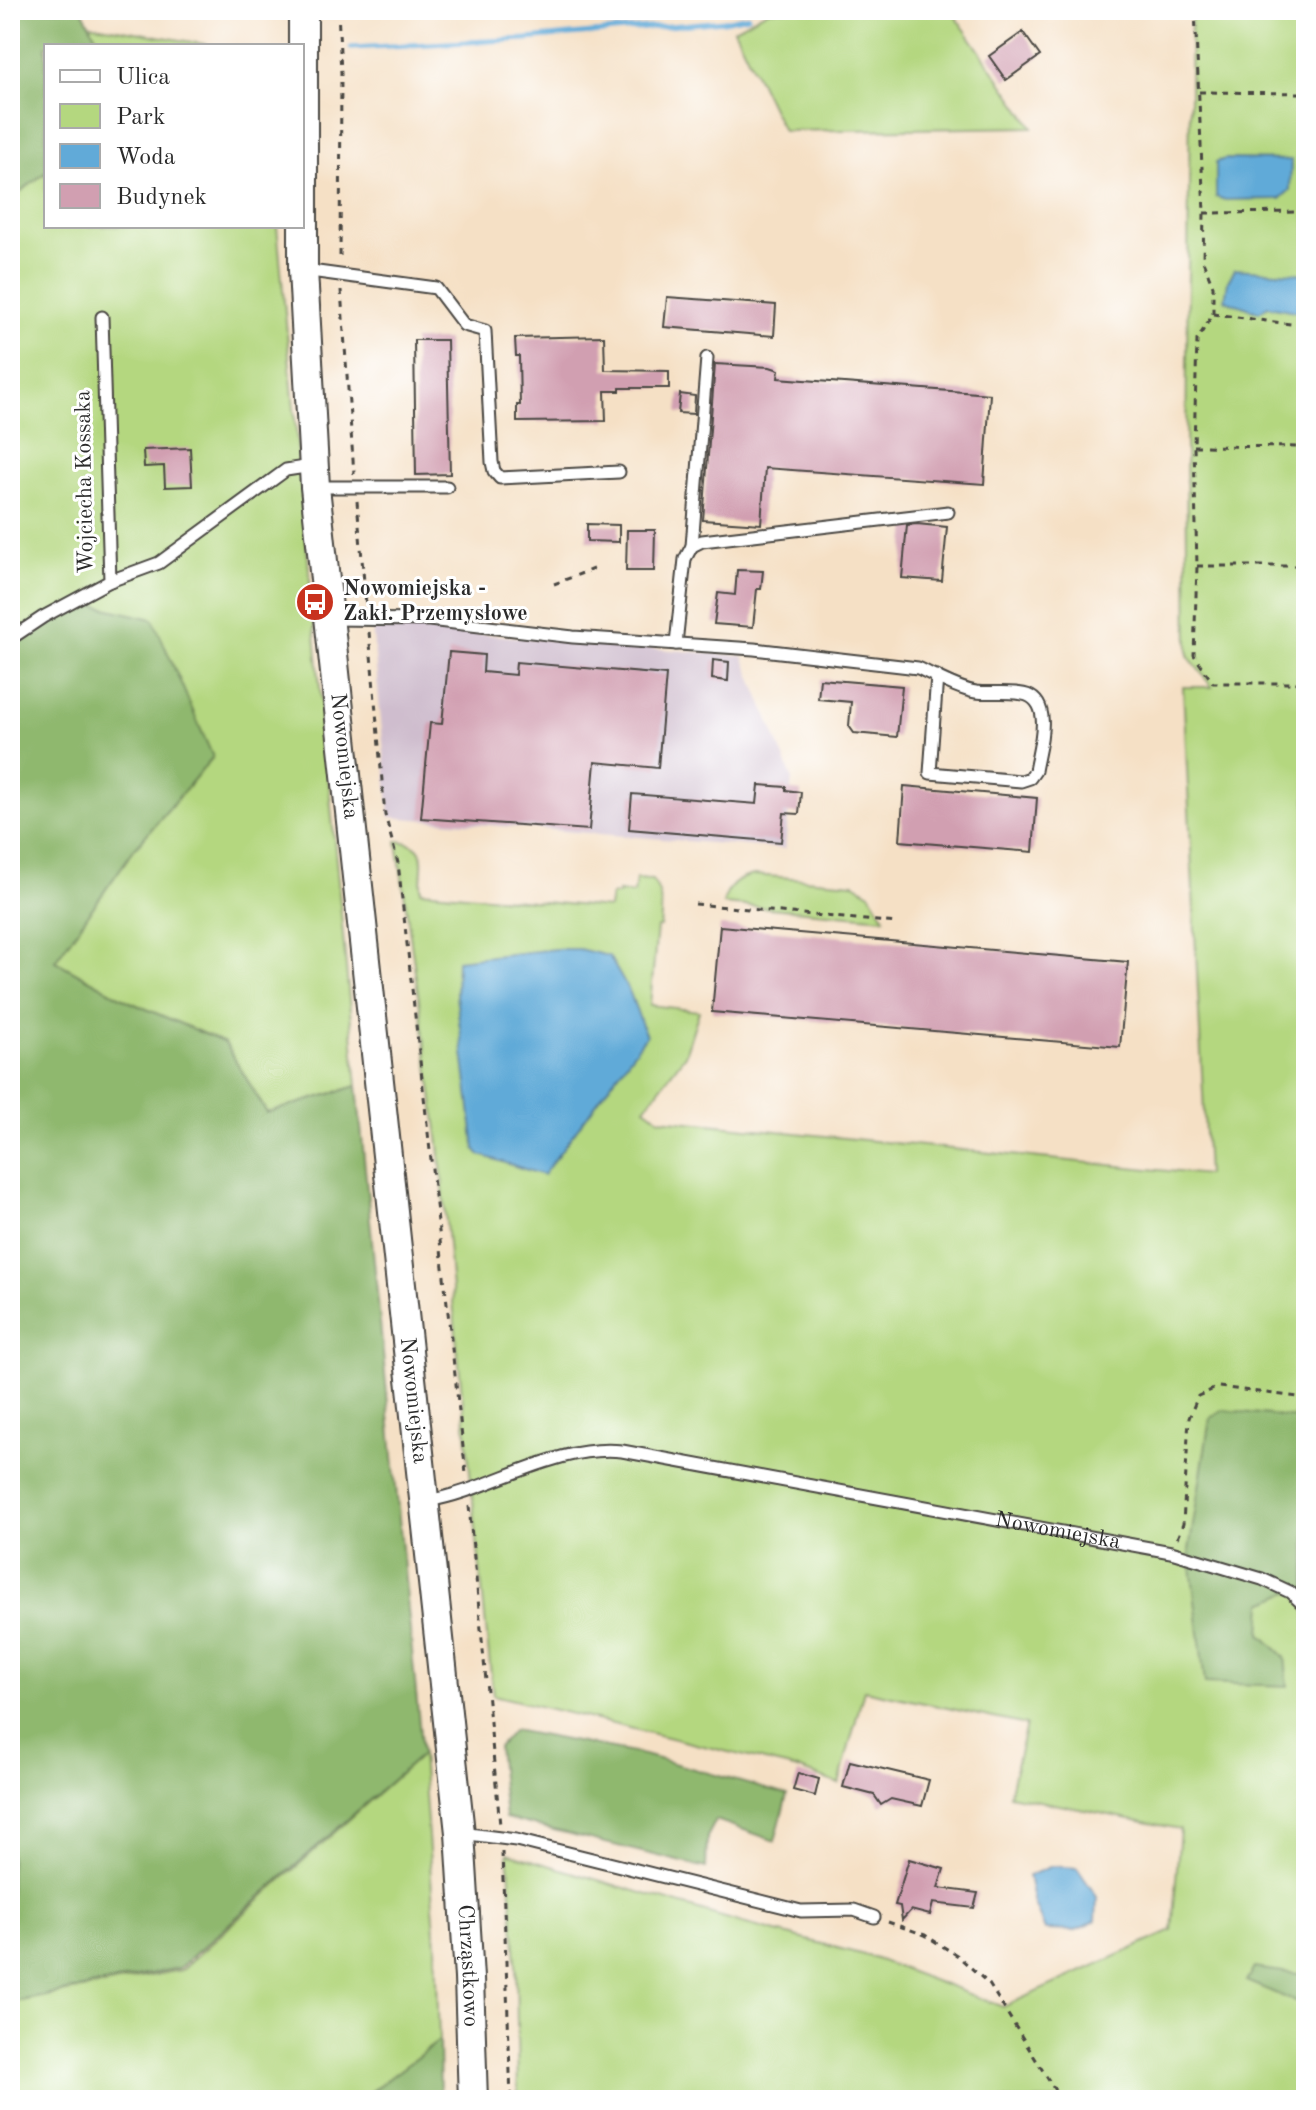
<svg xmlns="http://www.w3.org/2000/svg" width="1316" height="2110" font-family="'Old Standard TT',serif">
<rect width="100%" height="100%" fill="#fff"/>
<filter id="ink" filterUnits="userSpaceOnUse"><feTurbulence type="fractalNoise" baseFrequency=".0125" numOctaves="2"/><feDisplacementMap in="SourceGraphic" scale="16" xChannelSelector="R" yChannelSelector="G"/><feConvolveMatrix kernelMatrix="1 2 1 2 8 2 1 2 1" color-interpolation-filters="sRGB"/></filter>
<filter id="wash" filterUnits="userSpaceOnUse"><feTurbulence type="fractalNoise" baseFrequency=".006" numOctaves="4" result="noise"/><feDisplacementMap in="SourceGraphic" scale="32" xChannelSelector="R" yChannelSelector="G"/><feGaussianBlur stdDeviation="1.8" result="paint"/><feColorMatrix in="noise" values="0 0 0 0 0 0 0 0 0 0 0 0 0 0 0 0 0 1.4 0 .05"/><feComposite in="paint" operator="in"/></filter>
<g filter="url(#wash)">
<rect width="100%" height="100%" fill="#f5e0c5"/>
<!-- industrial -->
<path fill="#cfbdce" d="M372 625 743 656 792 778 785 849 390 817Z"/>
<!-- green -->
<path fill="#b4d77f" stroke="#708155" stroke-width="2" d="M769 10H951L1033 127 783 131 734 29Z
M1191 10H1306V2100H518L516 1961 508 1853 742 1923 868 1956 1003 2007 1172 1931 1180 1829 1009 1795 1026 1725 864 1690 839 1784 798 1769 493 1695 457 1345 439 1144 397 841C432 844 420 864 421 891L609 908 611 895H618V892L634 894 636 879 652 880C663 895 662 909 660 927H657L650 1005 699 1011 685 1055 645 1108 660 1119 1207 1175 1183 687H1212L1188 656 1186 446Z
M89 24 215 46H101Z
M46 172V226H277L357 1086 267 1113 225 1043 128 1001 55 961 135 848 213 757 84 603 10 647V200Z
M754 875 854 883 870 893 885 918 723 904C727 887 737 878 754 875Z
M422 1754 436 1946 439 2041 360 2100H10V2003L181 1970Z"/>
<!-- forest -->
<path fill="#8fb86e" stroke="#5d724c" stroke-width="2" d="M10 10H82L101 46H46V172L10 200Z
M84 603 153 619 213 757 135 848 55 961 128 1001 225 1043 267 1113 357 1086 422 1754 179 1968 10 2003V647Z
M1224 1410 1306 1419V1596L1289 1592 1263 1603 1261 1634 1285 1657 1288 1686 1205 1683 1189 1550 1210 1418Z
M513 1730 644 1755 787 1795 775 1841 716 1820 707 1837 706 1868 505 1818 498 1747Z
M1254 1968 1306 1975V2006L1246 1981Z
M439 2041 440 2100H360Z"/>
<!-- water -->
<path fill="#61aad8" stroke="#466a82" stroke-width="2" d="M1225 159 1291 160 1290 190 1280 199 1225 200 1216 197V162Z
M1235 269 1306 274V313L1268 306 1259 312 1225 300 1228 281Z
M555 949H579L609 956 630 993 646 1036 543 1175 480 1155 475 1149 456 996 457 960Z
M1052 1866 1077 1868 1097 1897 1096 1921 1074 1931 1045 1930 1034 1904 1028 1876Z"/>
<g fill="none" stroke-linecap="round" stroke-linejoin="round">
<!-- stream -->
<path stroke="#61aad8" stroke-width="5" d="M351 48 527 39 723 21 748 16"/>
</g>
<g id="blocks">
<!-- building -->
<path fill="#d19fb1" d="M1023 32 1040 56 1006 80 989 56Z
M667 297 776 305 774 336 664 327Z
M604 336 605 370 669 371V388H620V391H605L606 421 517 422V405H520L519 356H516L515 338Z
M414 340H447L450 474 416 475Z
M715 364 770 367 779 370 778 378 990 394 984 484 765 468 761 524 703 520Z
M680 394 695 396 694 414 678 413Z
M190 448 192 486 165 487 164 466 144 467 143 450Z
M587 524 619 525V542L587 541Z
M917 524 947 527 942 581 902 578 907 525Z
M627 530H655L654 571H626Z
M737 570 763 571 761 589H757L753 627 714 624 718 593 735 595Z
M449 652 484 655 483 672 515 675 516 662 666 675 658 768 595 762 589 830 421 818 430 723 442 724Z
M713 660 729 662 728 681 712 679Z
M820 679 902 686 897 737 854 733 849 726 851 702 818 699Z
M759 785 786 787V790L801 792 799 814 784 813 781 842 629 829 632 794 757 804Z
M904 786 1037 798 1033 852 900 841Z
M720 926 1128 962 1120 1047 712 1012Z
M850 1761 929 1780 922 1806 891 1799 881 1805 874 1795 843 1787Z
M798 1773 819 1779 815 1796 793 1790Z
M909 1859 944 1869 938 1888 978 1893 974 1908 933 1903 930 1915 911 1910 902 1920 900 1906 895 1905Z"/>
</g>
</g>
<g filter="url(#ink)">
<use href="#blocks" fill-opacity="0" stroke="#494642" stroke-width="2"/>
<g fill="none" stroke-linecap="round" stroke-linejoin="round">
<!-- service casing -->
<g stroke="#494642" stroke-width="15">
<g id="service">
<path d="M303 270 436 288 464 325 485 331 492 462 494 471 500 478 619 472"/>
<path d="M316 487H447"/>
<path d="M692 546 707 358"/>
<path d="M110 581 159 563 286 470 312 466"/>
<path d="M330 619 429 620 573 637 754 649 918 668C936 676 957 689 976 692 992 694 1012 690 1027 695 1054 705 1038 751 1035 771L1030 778 1021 781 930 773 937 676"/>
<path d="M10 639 43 617 110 581 102 317"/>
<path d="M676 644 685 559 692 546 702 541 948 512"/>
<path id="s1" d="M427 1501C492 1490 555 1444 622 1451L1171 1552 1262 1579 1290 1592 1306 1607"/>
<path d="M461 1833 516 1840 801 1911 854 1910 874 1917"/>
</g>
</g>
<!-- tertiary casing -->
<g stroke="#494642" stroke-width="32">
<g id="tertiary">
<path id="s2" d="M303 10V270L315 487 460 1833 469 1978 473 2100"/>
</g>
</g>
<!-- path -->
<path stroke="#494642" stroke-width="3" stroke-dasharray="6 6" stroke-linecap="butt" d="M338 10 341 73 340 262
M1195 10 1204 213 1203 261 1213 286V314L1197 340 1194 446 1197 566 1194 655 1213 683H1306
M1199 92 1306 93
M1204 213 1306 212
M341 290 354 474
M1213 314 1306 326
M1194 446 1306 447
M357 501 366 605
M1197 566H1306
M554 584 593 569
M369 632 385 815 398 863 466 1474
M695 904 898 923
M469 1506 500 1825
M1177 1538 1183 1524 1189 1418 1198 1396 1218 1387 1306 1398
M502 1852 511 2100
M888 1922 925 1935 958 1956 989 1984 1061 2100"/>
<!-- service -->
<use href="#service" stroke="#fff" stroke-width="11"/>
<!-- tertiary -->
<use href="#tertiary" stroke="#fff" stroke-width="28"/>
</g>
</g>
<!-- icons -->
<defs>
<g id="bus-disc" transform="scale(2)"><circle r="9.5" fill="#c8321e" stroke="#fff"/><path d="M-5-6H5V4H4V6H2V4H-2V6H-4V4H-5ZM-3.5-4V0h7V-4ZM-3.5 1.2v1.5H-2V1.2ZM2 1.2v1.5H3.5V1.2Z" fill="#fff"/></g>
</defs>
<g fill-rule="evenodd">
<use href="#bus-disc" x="315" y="602"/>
</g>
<g text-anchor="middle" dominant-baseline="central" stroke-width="6" stroke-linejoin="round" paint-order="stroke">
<!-- street labels -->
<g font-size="22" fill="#2b2b2b" stroke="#fff">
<text transform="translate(85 482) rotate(-91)">Wojciecha Kossaka</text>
<text stroke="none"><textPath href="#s2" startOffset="748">Nowomiejska</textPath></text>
<text stroke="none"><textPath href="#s2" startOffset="1396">Nowomiejska</textPath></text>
<text stroke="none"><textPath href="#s1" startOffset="646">Nowomiejska</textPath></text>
<text stroke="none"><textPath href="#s2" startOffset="1964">Chrząstkowo</textPath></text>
</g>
<!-- poi labels -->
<g font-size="22" font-weight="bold" fill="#2b2b2b" stroke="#fff" text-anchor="start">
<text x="343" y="589">Nowomiejska -<tspan x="343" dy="25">Zakł. Przemysłowe</tspan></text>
</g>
</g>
<!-- margin -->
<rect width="1316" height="2110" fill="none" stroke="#fff" stroke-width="40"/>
<!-- legend -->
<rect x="44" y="44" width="260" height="184" fill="#ffffff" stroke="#aaaaaa" stroke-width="2"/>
<rect x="60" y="70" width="40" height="12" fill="#ffffff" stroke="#aaaaaa" stroke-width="2"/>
<text x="116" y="84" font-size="24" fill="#2b2b2b">Ulica</text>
<rect x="60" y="104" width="40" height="24" fill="#b4d77f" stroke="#aaaaaa" stroke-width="2"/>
<text x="116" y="124" font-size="24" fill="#2b2b2b">Park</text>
<rect x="60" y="144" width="40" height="24" fill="#61aad8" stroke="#aaaaaa" stroke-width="2"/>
<text x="116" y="164" font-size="24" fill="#2b2b2b">Woda</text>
<rect x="60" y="184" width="40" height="24" fill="#d19fb1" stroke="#aaaaaa" stroke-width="2"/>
<text x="116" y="204" font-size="24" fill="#2b2b2b">Budynek</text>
</svg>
